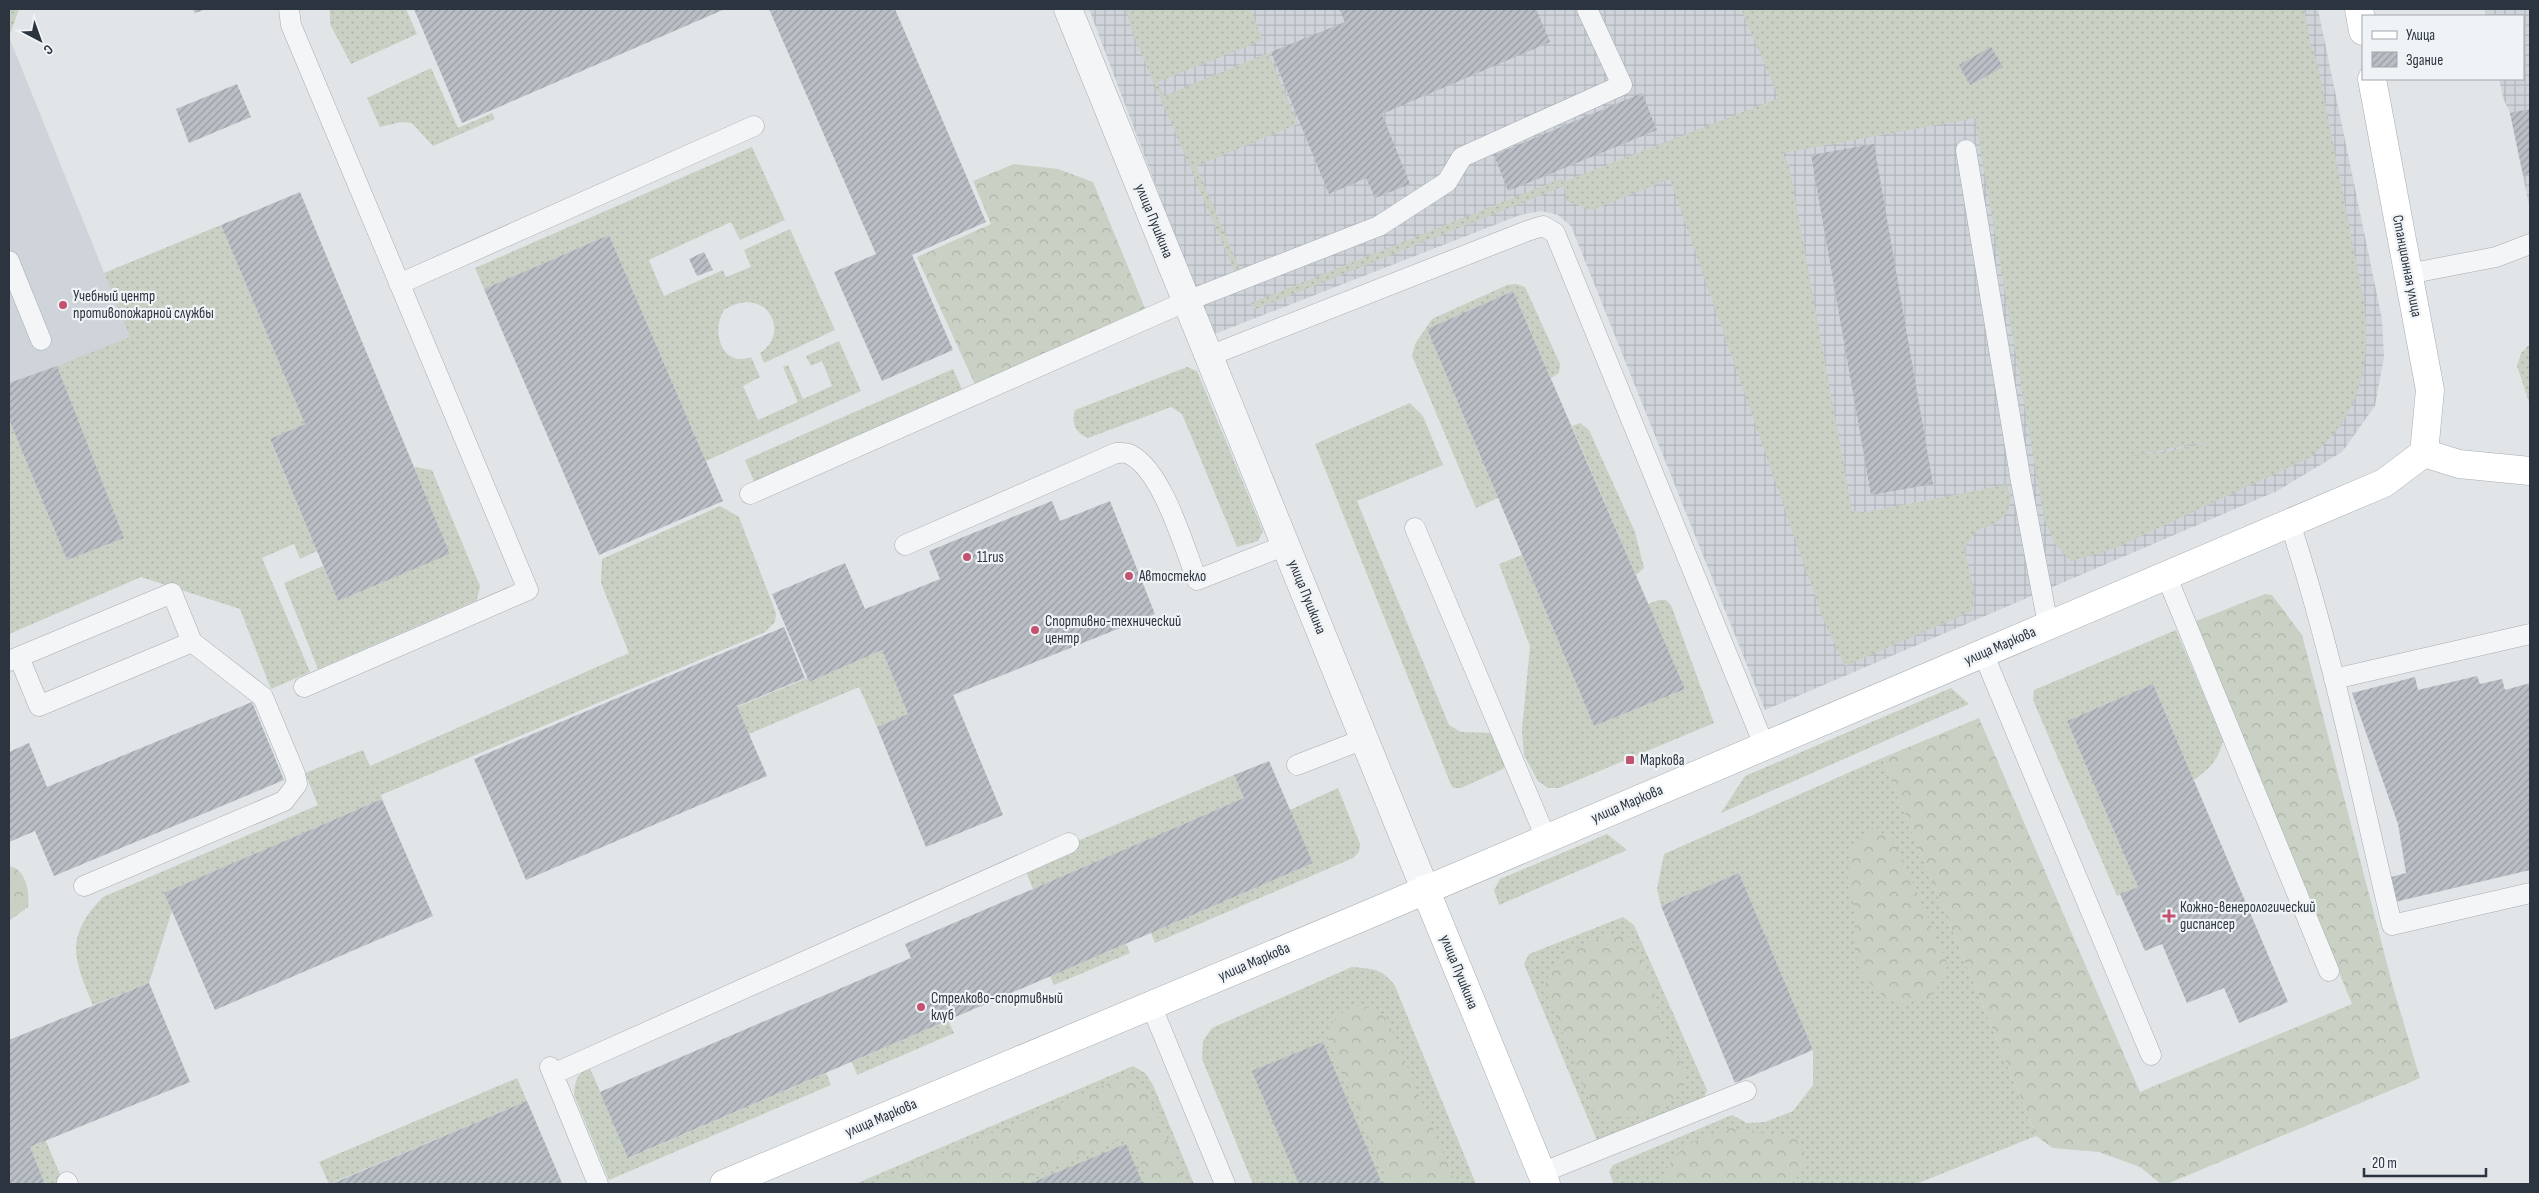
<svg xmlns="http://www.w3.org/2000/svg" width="2539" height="1193" font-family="'Sofia Sans Condensed',sans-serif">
<defs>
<pattern id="industrial-grid" width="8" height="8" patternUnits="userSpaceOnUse" patternTransform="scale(1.25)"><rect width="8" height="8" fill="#cfd4da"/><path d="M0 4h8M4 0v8" fill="none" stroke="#b2b7bc"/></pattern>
<pattern id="grass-dots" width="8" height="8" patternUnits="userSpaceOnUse" patternTransform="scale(1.25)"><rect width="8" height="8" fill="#c8d1c3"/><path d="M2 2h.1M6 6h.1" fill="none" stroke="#acb4a9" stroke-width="1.8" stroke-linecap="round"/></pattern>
<pattern id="forest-crowns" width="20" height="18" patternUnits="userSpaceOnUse" patternTransform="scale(1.25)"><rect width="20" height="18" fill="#c8d1c3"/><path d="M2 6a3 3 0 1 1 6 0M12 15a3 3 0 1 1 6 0" fill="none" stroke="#acb4a9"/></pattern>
<pattern id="building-hatch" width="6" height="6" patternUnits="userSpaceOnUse" patternTransform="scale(1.25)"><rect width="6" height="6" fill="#b9bfc5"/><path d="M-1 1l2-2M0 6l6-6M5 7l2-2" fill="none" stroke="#979ca1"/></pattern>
</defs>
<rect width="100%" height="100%" fill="#e1e5e8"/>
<!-- built -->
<path fill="#cfd4da" d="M9 37 214 545 9 634Z"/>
<!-- industrial -->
<path fill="url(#industrial-grid)" d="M1089 9H2318L2382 319 2384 357 2375 406 2342 452 2277 491 1765 710 1571 226 1558 215 1541 211 1520 215 1212 335Z
M2485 9H2530V210L2510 113 2503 98 2499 79H2523V16H2486Z"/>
<!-- grass -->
<path fill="url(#grass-dots)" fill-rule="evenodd" d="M9 9H19L9 37Z
M330 9H406L417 34 351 64 330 24Z
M1126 9H1250L1263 40 1157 82 1164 96 1268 53 1298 124 1196 166 1242 275 1237 277 1133 34Z
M1741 9H2304L2311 46 2317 62 2364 302C2371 365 2361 414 2311 457L2111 550 2071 561 2055 544 2044 518 1975 118 1783 153 1789 165 1852 511 1866 512 2006 485 2011 497 2008 512 1994 525 1977 530 1964 549 1974 590 1972 611 1845 666 1823 619 1670 179 1591 210 1567 201 1564 186 1256 309 1252 308 1251 303 1560 179 1566 181 1779 98ZM2204 443 2171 451 2132 456 2204 442Z
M431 68 458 128 492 113 495 119 433 146 412 123 401 122 380 127 367 98Z
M752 147 785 220 740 240 731 222 649 260 664 296 723 270 726 277 751 267 744 250 790 229 835 330 764 363 760 353C792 333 766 283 724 310 710 332 723 368 751 357L760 377 743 386 758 420 798 402 783 367 788 365 803 399 832 386 822 361 811 366 806 356 839 341 861 391 706 461 609 235 484 289 475 268Z
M221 225 305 424 270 440 317 551 300 559 294 544 262 558 310 672 271 689 240 609 141 577 9 634V419L67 560 124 538 57 366 130 337 104 273Z
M1516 284 1525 287 1560 364 1559 373 1551 378 1513 291 1427 329 1498 498 1476 508 1412 356 1415 344 1432 319 1507 285Z
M2530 344V405L2517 366 2521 353Z
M1187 367 1197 371 1263 531 1258 541 1237 547 1182 414 1171 407 1088 438C1075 433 1071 423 1075 410Z
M953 369 964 394 756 486 745 460Z
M1410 403 1423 416 1443 465 1357 501 1449 725 1461 732 1493 733 1506 765 1503 769 1461 788H1454L1451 785 1315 444Z
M1580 423 1589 430 1635 532 1644 568 1636 575 1572 426Z
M414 467 432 470 480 586 477 600 318 669 284 583 323 566 338 601 450 554Z
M720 506 739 517 776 613 775 622 765 632 381 795 382 799 165 893 172 911 149 983 93 1005C73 959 65 936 103 897L318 805 305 773 363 750 370 766 629 653 601 583 602 559Z
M1522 555 1594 726 1685 689 1648 604 1659 600H1666L1671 605 1714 723 1559 788H1548L1538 781 1524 755 1522 730 1530 646 1499 564Z
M2176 630 2223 740C2219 760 2210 768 2194 780L2153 684 2067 721 2138 887 2117 896 2033 700 2034 690Z
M882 650 908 714 877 727 859 687 749 734 737 707 807 678 809 682Z
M1951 688 1969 704 1721 813 1745 776Z
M1882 758 2036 1136 1916 1184H1614L1609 1172 1613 1165 1732 1115 1747 1123 1765 1122 1793 1111 1813 1085V1050L1739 873 1661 906 1657 889 1664 854Z
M1234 775 1244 798 1033 889 1023 864Z
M1338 788 1360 844 1359 852 1353 858 1155 943 1151 933 1313 863 1290 810Z
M1607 834 1627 850 1499 905 1494 890 1500 879Z
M1623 917 1634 925 1707 1090 1704 1099 1599 1141 1596 1138 1524 964 1529 954Z
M1126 944 1130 953 1054 985 1050 976Z
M1352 967C1373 969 1382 968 1395 986L1476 1184H1253L1202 1059 1203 1041 1212 1028Z
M948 1020 954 1033 857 1075 852 1062Z
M589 1066 629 1158 826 1073 831 1085 609 1180 574 1095C574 1081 578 1074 589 1066Z
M1133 1066 1145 1073 1153 1085 1194 1184H855Z
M517 1078 527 1101 329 1184 319 1162Z
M46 1141 64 1184H45L30 1147Z"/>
<!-- forest -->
<path fill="url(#forest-crowns)" d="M1014 164 1058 169 1093 182 1147 313 977 389 917 257 991 224 973 181Z
M2265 594 2272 595 2302 635 2393 987 2420 1078 2167 1184H2161L2140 1167 2099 1152 2053 1148 2036 1136 1882 758 1979 718 2140 1092 2352 1004 2196 621Z
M1872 828 1890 837 1901 855 1948 965 1943 980 1931 995 1918 1001 1901 1004 1884 997 1862 975 1855 948 1854 905 1847 883 1851 848Z
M9 866C26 869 30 892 28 907L9 921Z
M1611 934H1624C1650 957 1654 992 1661 1024 1664 1033 1668 1044 1673 1052 1676 1057 1682 1062 1684 1068 1695 1108 1630 1120 1603 1120L1592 1107 1545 989C1550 955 1582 944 1611 934Z
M1362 1006 1379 1011 1389 1023 1456 1184H1389L1327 1036C1333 1016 1342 1009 1362 1006Z
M1130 1077 1139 1080 1146 1090 1187 1184H1149L1131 1141 1123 1138 1014 1184H871L1121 1078Z
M1730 1128 1798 1138C1809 1160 1809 1167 1791 1184H1662C1670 1148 1697 1138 1730 1128Z"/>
<!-- building -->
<path fill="url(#building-hatch)" d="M193 9H206L195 13Z
M414 9H725L462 123Z
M769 9H895L986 222 912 255 953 350 882 381 834 272 876 254Z
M1339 9H1536L1550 42 1382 114 1410 184 1375 198 1366 178 1329 194 1271 52 1345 22Z
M1991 47 2003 67 1970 85 1959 65Z
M237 84 251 117 189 143 176 109Z
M1642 93 1657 130 1508 191 1494 155Z
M2530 109V173L2523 175 2510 113Z
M1874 144 1933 484 1871 495 1811 155Z
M300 192 450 554 338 601 270 439 305 424 221 225Z
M609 235 723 501 599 555 484 289Z
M704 252 713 270 697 276 689 259Z
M1513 291 1685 689 1594 726 1427 329Z
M57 366 124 538 67 560 9 419V383Z
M1052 501 1060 521 1110 501 1155 614 953 695 1003 815 926 847 877 727 908 714 882 650 809 682 772 594 845 563 865 609 940 579 929 551Z
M784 627 805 678 737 706 767 776 526 880 474 759Z
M2477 676 2480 684 2502 679 2505 690 2530 683V870L2395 902 2388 878 2406 873 2398 824 2352 693 2415 677 2418 690Z
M2153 684 2288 1002 2239 1023 2224 988 2187 1003 2162 944 2145 951 2120 894 2138 887 2067 721Z
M252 702 284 780 54 876 35 831 9 842V752L29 743 47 787Z
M1269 761 1313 863 628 1158 600 1092 911 958 905 944 1244 798 1234 775Z
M382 799 433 916 215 1010 164 893Z
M1739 873 1813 1050 1735 1083 1661 906Z
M149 983 190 1082 30 1147 45 1184H9V1040Z
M1323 1042 1382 1184H1299L1252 1071Z
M527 1101 562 1183 559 1184H331Z
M1126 1144 1143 1184H1029Z"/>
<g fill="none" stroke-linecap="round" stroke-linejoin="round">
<!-- lane casing -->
<g stroke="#a7acb2" stroke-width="21">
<path id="lane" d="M289 9 291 25 528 590 304 687
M1966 150 2020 476 2048 625
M9 261 41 340
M2408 274 2496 257 2530 244
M399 284 754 126
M1209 356 1527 231 1543 226 1555 233 1764 745
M750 494 1187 301 1379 226 1447 182 1462 157 1622 85 1587 9
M2290 523C2333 654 2360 791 2392 925L2530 893
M1415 528 1546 838
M905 545 1116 453C1121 453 1127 452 1131 455 1163 472 1184 547 1197 580L1286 545
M2166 575 2329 971
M1983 653 2151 1055
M9 661 172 593 192 642 39 706 19 657
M2334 679 2530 634
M1297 765 1364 739
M84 886 284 801 297 784 295 774 263 697 192 642
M1151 1005 1225 1184
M550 1067 598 1184
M553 1074 1069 843
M1541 1173 1746 1091
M67 1182 68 1184"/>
</g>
<!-- street casing -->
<g stroke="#a7acb2" stroke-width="29">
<path id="street" d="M1068 9 1425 889"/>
</g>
<!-- secondary casing -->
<g stroke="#a7acb2" stroke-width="29">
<path id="secondary" d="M2359 9 2363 31
M2372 79 2430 390 2424 453
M2424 453 2459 464 2530 471
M1425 889 1546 1184
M724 1184 1355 920 2384 483 2424 453"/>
</g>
<!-- lane -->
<use href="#lane" stroke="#f3f5f7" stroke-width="20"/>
<!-- street -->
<use href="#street" stroke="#f3f5f7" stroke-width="28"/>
<!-- secondary -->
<use href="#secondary" stroke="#fff" stroke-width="28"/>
</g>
<!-- markers -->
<g fill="#c25270" stroke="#f0f3f6" stroke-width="2">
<circle cx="63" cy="305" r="5"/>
<circle cx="967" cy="557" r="5"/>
<circle cx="1129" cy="576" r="5"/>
<circle cx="1035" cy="630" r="5"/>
<rect x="1625" y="755" width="10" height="10" rx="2.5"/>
<path d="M2166.5 908.5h5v5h5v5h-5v5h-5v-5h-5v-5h5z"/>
<circle cx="921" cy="1007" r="5"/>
</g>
<g text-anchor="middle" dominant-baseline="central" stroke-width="4.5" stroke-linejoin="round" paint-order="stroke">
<!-- street labels -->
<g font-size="15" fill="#2b343f" stroke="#f0f3f6">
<text transform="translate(1154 221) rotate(68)">улица Пушкина</text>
<text transform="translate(2407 266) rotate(79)">Станционная улица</text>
<text transform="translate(1307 597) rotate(68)">улица Пушкина</text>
<text transform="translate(2000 646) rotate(-23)">улица Маркова</text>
<text transform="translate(1627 804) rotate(-23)">улица Маркова</text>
<text transform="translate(1254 962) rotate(-23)">улица Маркова</text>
<text transform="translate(1459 972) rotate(68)">улица Пушкина</text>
<text transform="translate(881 1118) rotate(-23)">улица Маркова</text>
</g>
<!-- poi labels -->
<g font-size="15" fill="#2b343f" stroke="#f0f3f6" text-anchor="start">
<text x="73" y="296">Учебный центр<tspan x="73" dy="17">противопожарной службы</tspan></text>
<text x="977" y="557">11rus</text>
<text x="1139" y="576">Автостекло</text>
<text x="1045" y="621">Спортивно-технический<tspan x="1045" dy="17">центр</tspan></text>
<text x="1640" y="760">Маркова</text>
<text x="2180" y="907">Кожно-венерологический<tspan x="2180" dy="17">диспансер</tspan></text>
<text x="931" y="998">Стрелково-спортивный<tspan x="931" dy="17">клуб</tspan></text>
</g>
</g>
<!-- border -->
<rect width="2539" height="1193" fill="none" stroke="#2b343f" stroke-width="20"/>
<!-- legend -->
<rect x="2362" y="15" width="162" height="65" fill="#f0f3f6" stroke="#a1a7ad"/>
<rect x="2372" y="31" width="25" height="8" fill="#ffffff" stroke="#a1a7ad"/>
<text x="2406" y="40" font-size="15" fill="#2b343f">Улица</text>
<rect x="2372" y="52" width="25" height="15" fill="url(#building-hatch)" stroke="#a1a7ad"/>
<text x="2406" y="65" font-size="15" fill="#2b343f">Здание</text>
<!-- north arrow -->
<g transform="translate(40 40) rotate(139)" stroke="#f0f3f6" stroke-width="4" paint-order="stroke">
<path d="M0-4L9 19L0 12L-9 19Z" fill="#2b343f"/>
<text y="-8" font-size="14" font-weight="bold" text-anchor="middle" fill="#2b343f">С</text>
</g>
<!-- scale -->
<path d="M2364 1168v8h122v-8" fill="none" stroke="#2b343f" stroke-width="2.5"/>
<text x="2372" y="1168" font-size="15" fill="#2b343f" stroke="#f0f3f6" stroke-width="4" paint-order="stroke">20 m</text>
</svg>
